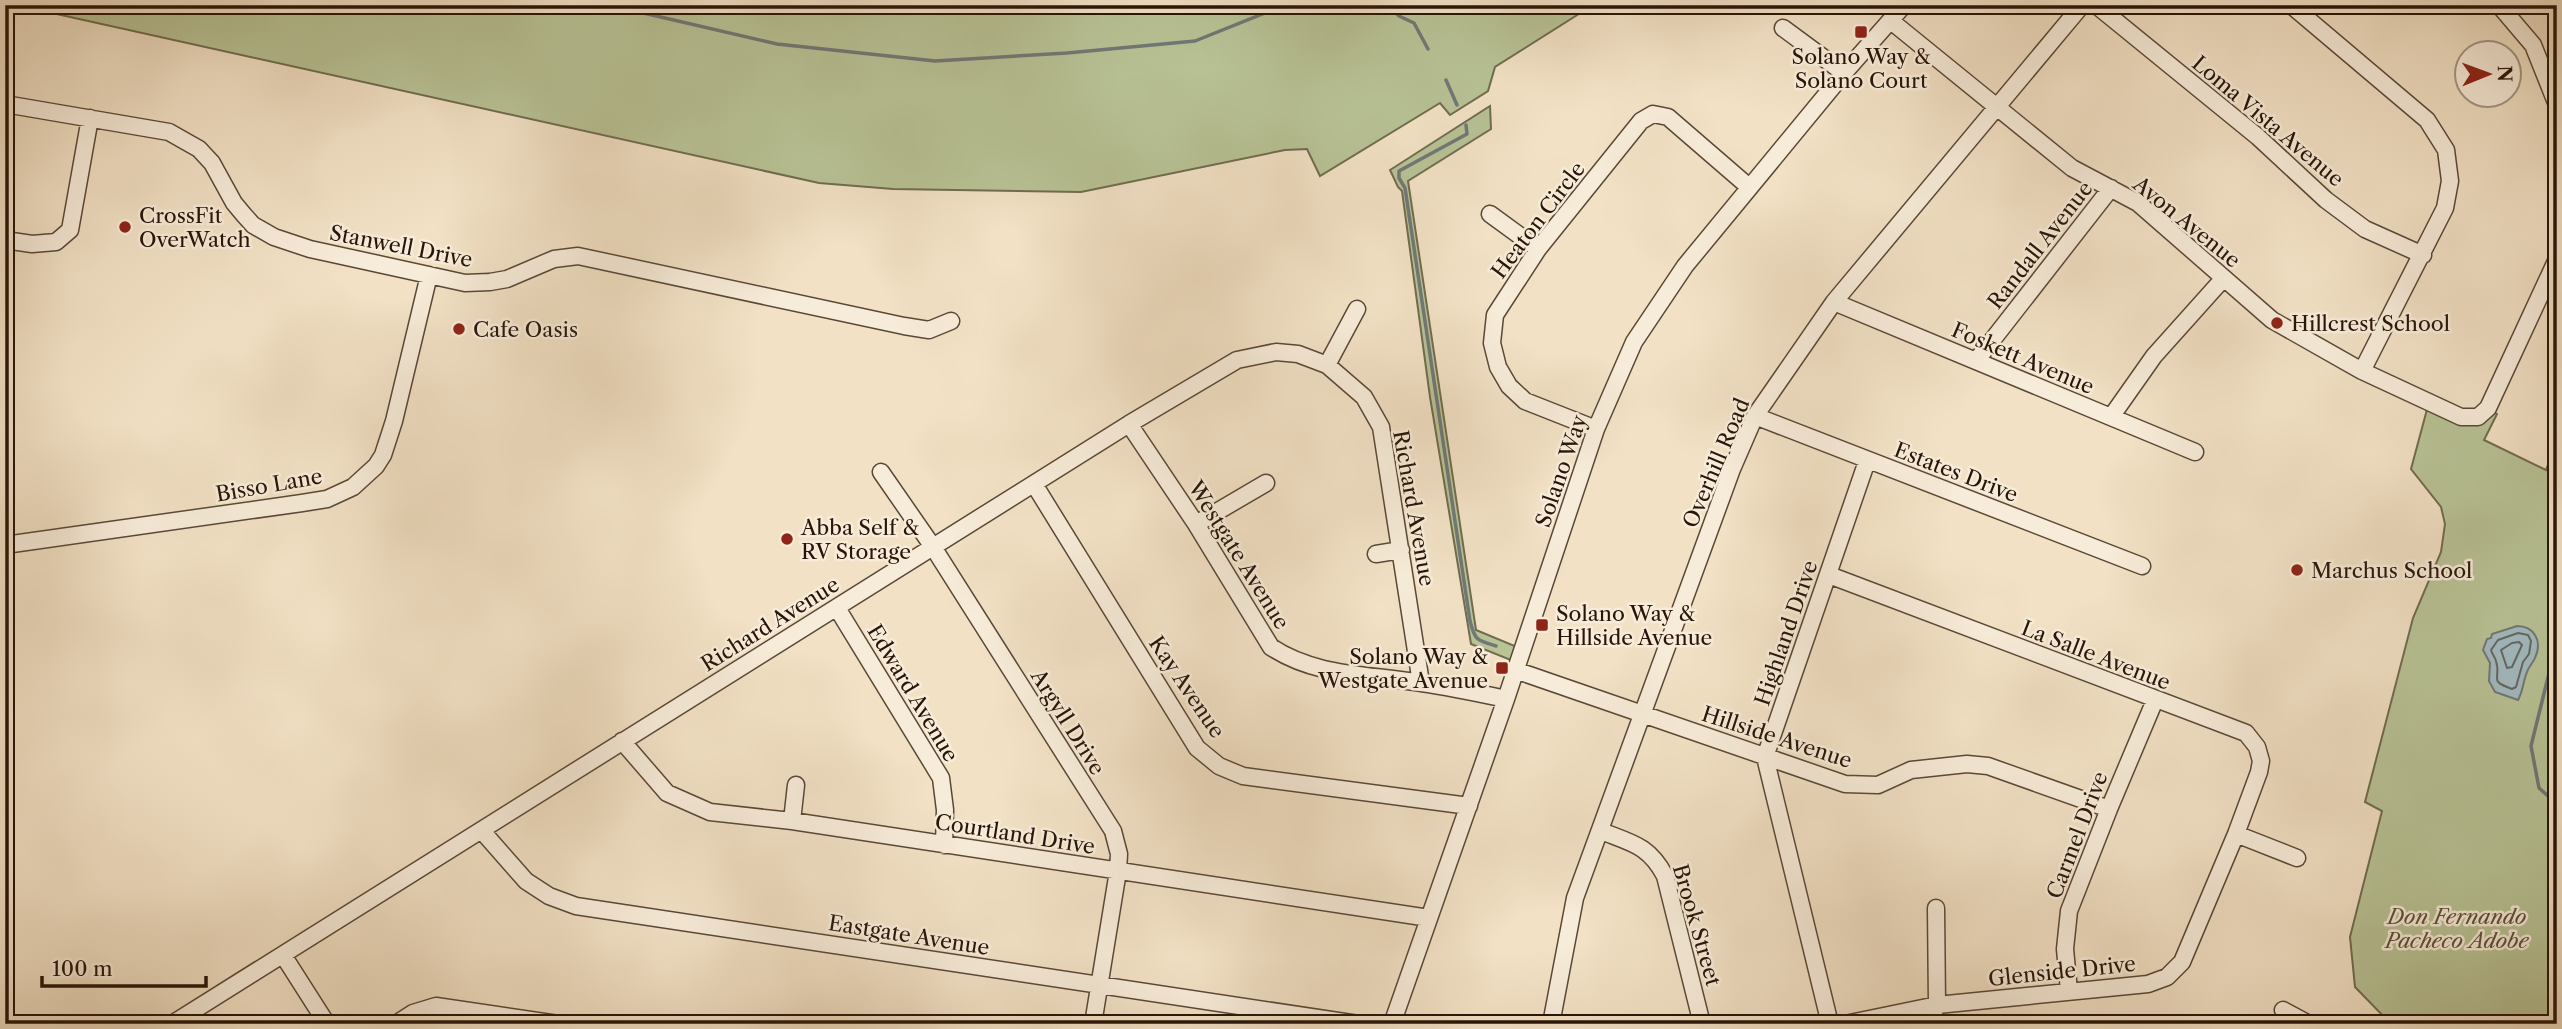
<svg xmlns="http://www.w3.org/2000/svg" width="2562" height="1029" font-family="'Libre Caslon Text',serif">
<rect width="100%" height="100%" fill="#f2e1c5"/>
<filter id="stains"><feTurbulence type="fractalNoise" baseFrequency=".00286" numOctaves="4"/><feColorMatrix values="0 0 0 0 .2 0 0 0 0 .09 0 0 0 0 .02 0 0 0 .5 -.17"/></filter>
<radialGradient id="worn" r=".72"><stop offset=".6" stop-color="#630" stop-opacity="0"/><stop offset="1" stop-color="#630" stop-opacity=".3"/></radialGradient>
<!-- green -->
<path fill="#b8c396" stroke="#706c4f" stroke-width="2" d="M16 5H1593L1495 67 1488 91 1450 115 1440 103 1320 176 1307 149 1285 150 1081 192 893 189 819 183Z
M1490 106 1491 129 1408 181 1476 630 1522 649 1518 663 1471 644 1430 397 1402 191 1398 187 1390 170Z
M2429 402 2461 417 2488 408 2497 414 2484 440 2546 470 2557 440V1024H2391L2355 987 2350 937 2382 811 2365 802 2413 618 2441 552 2445 524 2441 507 2411 469Z"/>
<!-- water -->
<path fill="#a2bac0" stroke="#717876" stroke-width="2" d="M2517 626C2534 626 2543 641 2535 658 2533 663 2529 666 2527 672 2523 682 2523 691 2518 700L2495 692 2489 681 2490 663 2483 650 2487 639 2491 638 2492 634Z"/>
<g fill="none" stroke-linecap="round" stroke-linejoin="round">
<!-- shore -->
<path stroke="#656864" stroke-width="2" d="M2518 633 2528 635 2531 641 2529 654 2523 662 2516 687 2512 689C2487 680 2502 679 2496 661 2495 657 2492 654 2491 650L2498 640Z
M2519 642 2522 645 2512 667 2507 668 2501 650 2512 643Z"/>
<!-- stream -->
<path stroke="#717876" stroke-width="3.5" d="M609 5 777 44 935 61 1067 53 1195 41 1285 5
M1389 5 1399 16 1414 23 1428 49
M1446 80 1457 105
M1466 125 1467 134 1399 171V178L1405 188 1470 621C1475 641 1477 640 1496 646
M2557 641 2531 746 2539 788 2557 804"/>
<!-- minor casing -->
<g stroke="#5a4837" stroke-width="19">
<path id="minor" d="M2096 5 2258 137 2326 200 2365 229 2423 255
M2291 5 2427 120 2446 150 2450 181 2445 208 2362 371
M2499 5 2533 45 2557 105
M1891 21 2072 168 2138 203 2272 320 2362 371 2461 417H2478L2488 408 2557 259
M1783 28 1844 73
M5 104 169 132 199 149 212 163 234 203 244 215 253 225 274 237 310 249 465 283 490 282 507 279 554 259 578 256 904 326 929 330 951 321
M1490 214 1538 249
M5 240 32 244 56 242 70 230 90 118
M1834 302 2195 452
M1976 361 2111 188
M1327 365 1357 309
M1755 416 2142 566
M2111 417 2154 356 2223 279
M1129 424 1196 524 1271 647C1316 677 1370 674 1421 683 1450 687 1478 693 1506 699
M1596 429 1525 401 1509 386 1498 367 1492 343 1495 315 1538 249 1641 121 1653 114 1668 117 1749 187
M881 472 933 547 1113 831 1119 854 1118 871 1093 1024
M1034 484 1197 748 1219 766 1243 776 1469 806
M1196 524 1266 483
M5 545 302 503 327 499 353 487 376 466 383 455 394 421 429 275
M1376 554 1401 550
M1829 575 2246 733 2257 747 2261 761 2259 772 2236 834 2182 962 2167 977 2148 984 1937 1005 1845 1024
M837 608 941 778 945 810 944 845
M1515 670 1845 784 1878 785 1911 770 1967 764 1988 766 2109 809
M622 741 667 793 710 812 792 821 1429 918
M792 821 796 785
M482 831 526 881 549 896 576 906 1358 1024
M1601 831C1631 843 1649 845 1665 876L1702 1024
M2236 834 2297 858
M283 955 327 1024
M2069 991 2065 949 2069 911 2109 809 2155 700
M2283 1010 2309 1024
M172 1024 1129 424 1237 360 1276 352 1298 354 1327 365 1364 397 1381 427 1421 683
M396 1024 413 1013 436 1006 558 1024
M1392 1024 1506 699 1596 429 1634 342 1685 266 1844 73 1904 5
M1551 1024 1575 898 1732 469 1755 416 1834 302 2082 5
M1830 1024 1765 757 1867 461
M1929 1024 1937 1005 1936 908"/>
</g>
<!-- minor -->
<use href="#minor" stroke="#f7ecd9" stroke-width="16"/>
</g>
<!-- markers -->
<g fill="#8f2418" stroke="#f7ecd9" stroke-width="2.5">
<rect x="1854" y="25" width="14" height="14" rx="3.5"/>
<circle cx="125" cy="227" r="7"/>
<circle cx="2277" cy="323" r="7"/>
<circle cx="459" cy="329" r="7"/>
<circle cx="787" cy="539" r="7"/>
<circle cx="2297" cy="570" r="7"/>
<rect x="1535" y="618" width="14" height="14" rx="3.5"/>
<rect x="1495" y="661" width="14" height="14" rx="3.5"/>
</g>
<g text-anchor="middle" dominant-baseline="central" stroke-width="5" stroke-linejoin="round" paint-order="stroke">
<!-- poi labels -->
<g font-size="21" fill="#281508" stroke="#f7ecd9" text-anchor="start">
<text x="1861" y="56" text-anchor="middle">Solano Way &amp;<tspan x="1861" dy="24">Solano Court</tspan></text>
<text x="139" y="215">CrossFit<tspan x="139" dy="24">OverWatch</tspan></text>
<text x="2291" y="323">Hillcrest School</text>
<text x="473" y="329">Cafe Oasis</text>
<text x="801" y="527">Abba Self &amp;<tspan x="801" dy="24">RV Storage</tspan></text>
<text x="2311" y="570">Marchus School</text>
<text x="1556" y="613">Solano Way &amp;<tspan x="1556" dy="24">Hillside Avenue</tspan></text>
<text x="1488" y="656" text-anchor="end">Solano Way &amp;<tspan x="1488" dy="24">Westgate Avenue</tspan></text>
</g>
<!-- street labels -->
<g font-size="21" fill="#281508" stroke="#f7ecd9">
<text transform="translate(2268 121) rotate(40)">Loma Vista Avenue</text>
<text transform="translate(1538 220) rotate(-53)">Heaton Circle</text>
<text transform="translate(2187 222) rotate(39)">Avon Avenue</text>
<text transform="translate(2040 245) rotate(-52)">Randall Avenue</text>
<text transform="translate(401 246) rotate(11)">Stanwell Drive</text>
<text transform="translate(2023 358) rotate(23)">Foskett Avenue</text>
<text transform="translate(1716 463) rotate(-67)">Overhill Road</text>
<text transform="translate(1561 471) rotate(-71)">Solano Way</text>
<text transform="translate(1956 472) rotate(21)">Estates Drive</text>
<text transform="translate(269 485) rotate(-10)">Bisso Lane</text>
<text transform="translate(1414 508) rotate(80)">Richard Avenue</text>
<text transform="translate(1239 555) rotate(58)">Westgate Avenue</text>
<text transform="translate(770 624) rotate(-32)">Richard Avenue</text>
<text transform="translate(1786 633) rotate(-71)">Highland Drive</text>
<text transform="translate(2096 655) rotate(21)">La Salle Avenue</text>
<text transform="translate(1187 687) rotate(56)">Kay Avenue</text>
<text transform="translate(913 693) rotate(59)">Edward Avenue</text>
<text transform="translate(1068 722) rotate(58)">Argyll Drive</text>
<text transform="translate(1777 737) rotate(18)">Hillside Avenue</text>
<text transform="translate(1015 834) rotate(9)">Courtland Drive</text>
<text transform="translate(2077 835) rotate(-69)">Carmel Drive</text>
<text transform="translate(1697 925) rotate(74)">Brook Street</text>
<text transform="translate(909 935) rotate(9)">Eastgate Avenue</text>
<text transform="translate(2062 971) rotate(-6)">Glenside Drive</text>
</g>
<!-- park labels -->
<g font-size="21" font-style="italic" fill="#5a523a" stroke="#f7ecd9">
<text x="2457" y="916">Don Fernando<tspan x="2457" dy="24">Pacheco Adobe</tspan></text>
</g>
</g>
<!-- margin -->
<rect width="2562" height="1029" fill="none" stroke="#f2e1c5" stroke-width="28"/>
<rect x="7" y="7" width="2548" height="1015" fill="none" stroke="#281508" stroke-width="3.5"/>
<rect x="14" y="14" width="2534" height="1001" fill="none" stroke="#281508" stroke-width="2"/>
<!-- north arrow -->
<g transform="translate(2488 74) rotate(89)"><circle r="33" fill="#f7ecd9" stroke="#a49685" stroke-width="2"/>
<path d="M0-5L12 26L0 18L-12 26Z" fill="#8f2418"/>
<text y="-10" font-size="19" font-weight="bold" text-anchor="middle" fill="#281508">N</text>
</g>
<!-- scale -->
<path d="M42 976v10h164v-10" fill="none" stroke="#281508" stroke-width="3.5"/>
<text x="52" y="976" font-size="21" fill="#281508" stroke="#f7ecd9" stroke-width="5" paint-order="stroke">100 m</text>
<rect width="100%" height="100%" filter="url(#stains)"/>
<rect width="100%" height="100%" fill="url(#worn)"/>
</svg>
